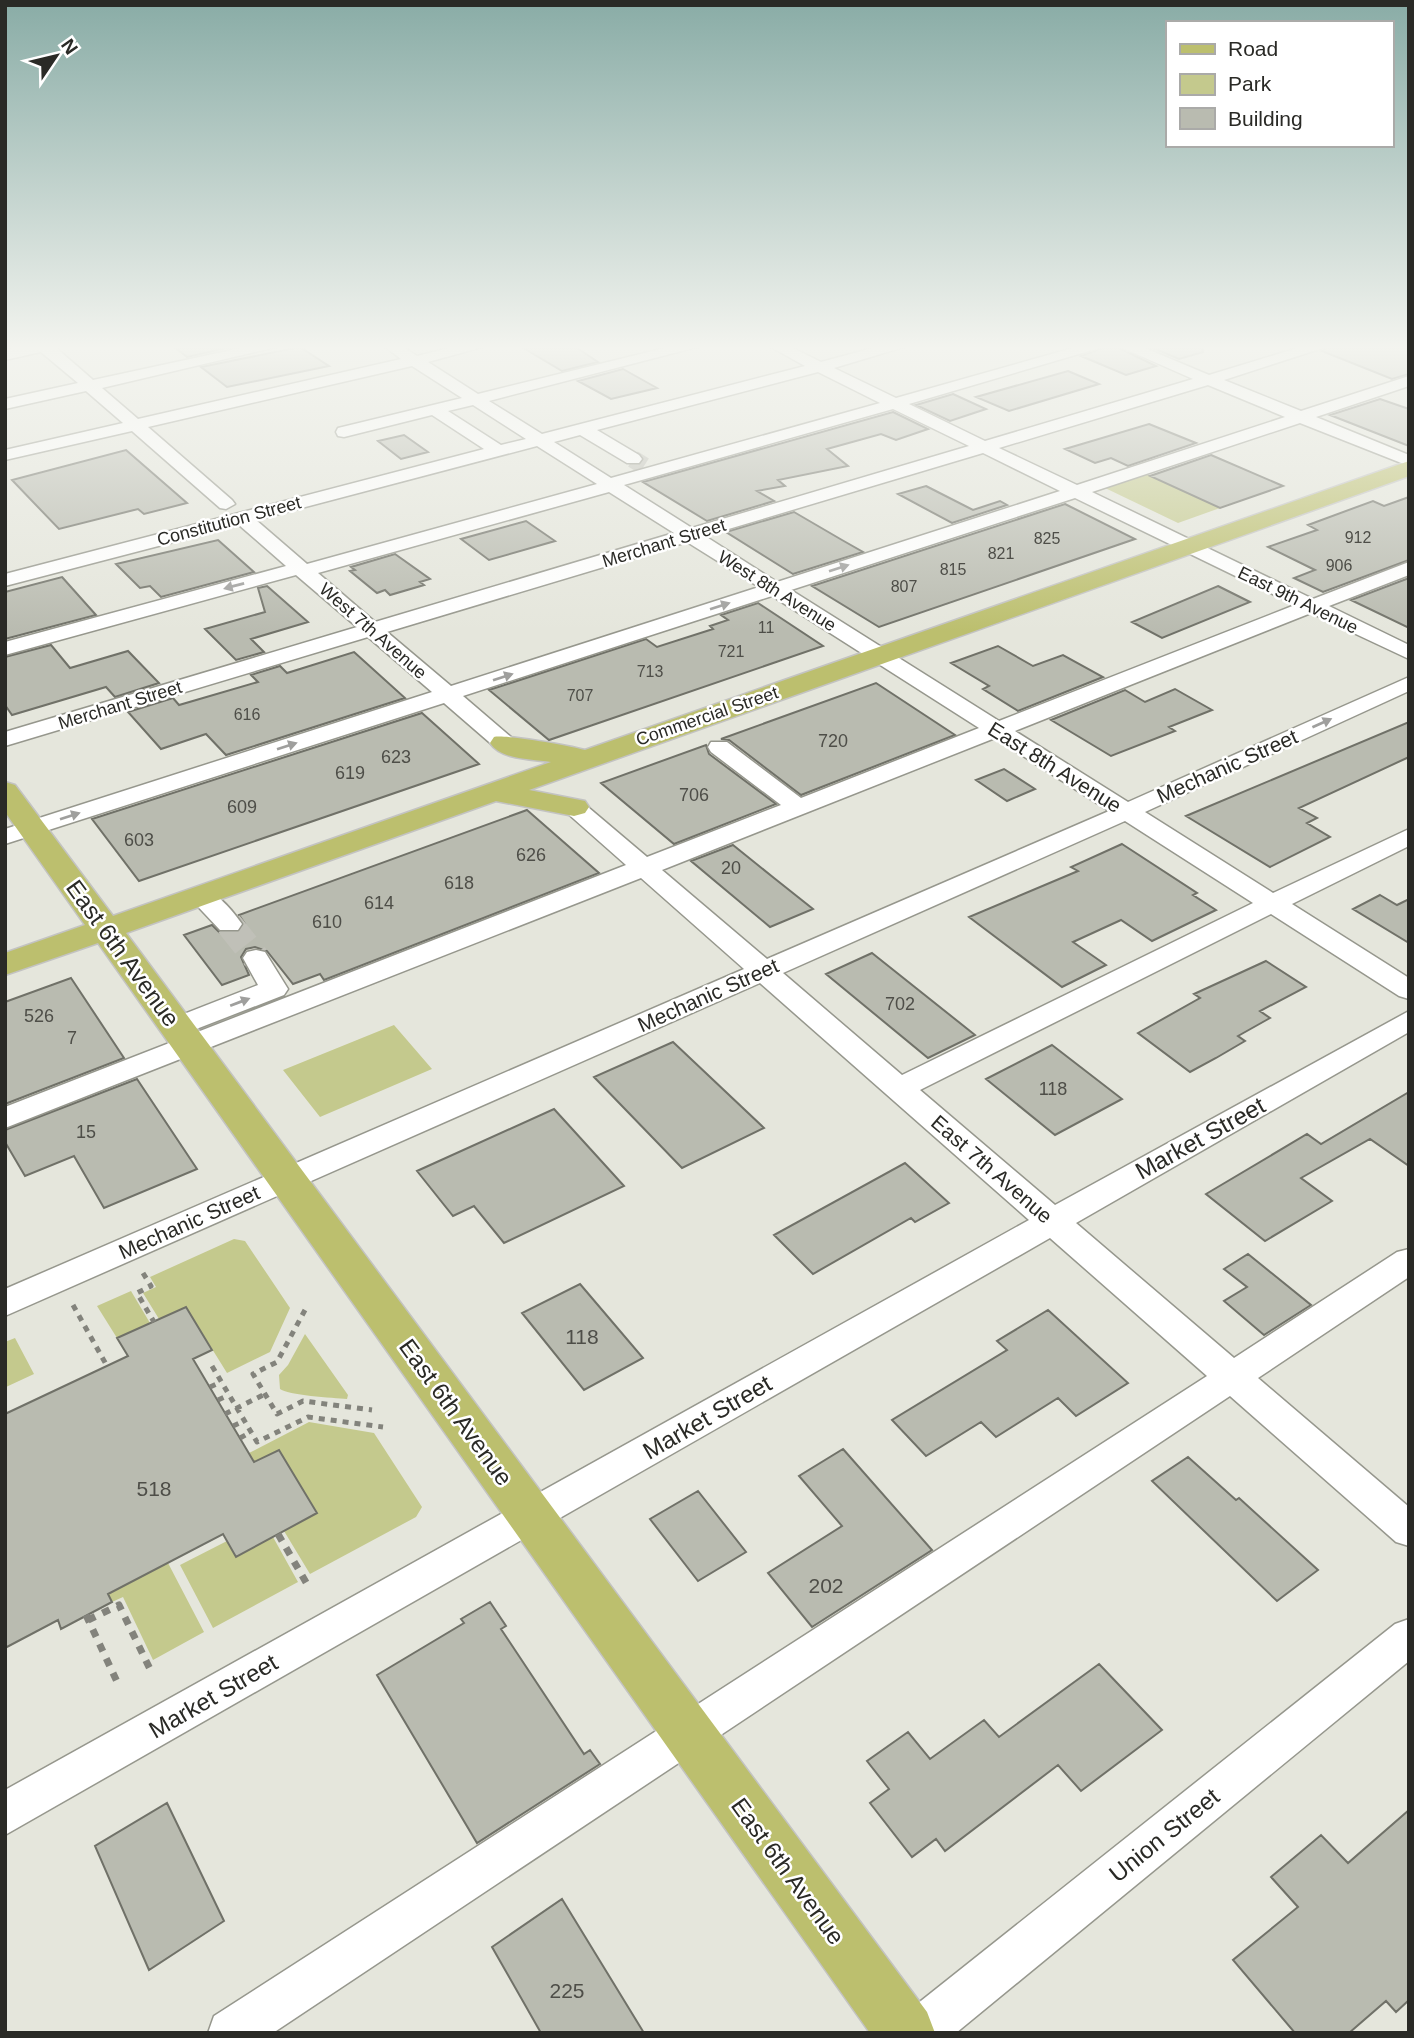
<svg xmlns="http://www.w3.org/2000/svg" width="1414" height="2038" font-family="Helvetica,sans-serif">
<rect width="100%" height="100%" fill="#e5e6dc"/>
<!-- green -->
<path fill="#c4c98d" d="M1146 474 1220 508 1178 523 1103 487Z
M394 1025 432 1069 320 1117 283 1070Z
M234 1239 245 1241 290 1308 270 1352 227 1373 186 1307 159 1319 143 1293 156 1287 150 1277Z
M131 1291 150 1323 117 1338 97 1306Z
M305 1334 348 1395 347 1399C333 1398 287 1395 280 1389L279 1375 288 1365Z
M15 1338 34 1374 6 1387 5 1342Z
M309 1422 374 1433 422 1507 416 1517 310 1574 284 1531 317 1513 279 1450 254 1462 249 1453Z
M273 1537 298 1582 213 1628 180 1565 227 1541 236 1556Z
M168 1563 204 1632 153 1660 123 1597 112 1602 108 1594Z"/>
<!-- building -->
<path fill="#b9bbb0" stroke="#707168" stroke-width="2" d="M173 346H235L187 357Z
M520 346H574L598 362 562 371Z
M1108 346H1115L1156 366 1126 375 1081 356Z
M1148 346H1202L1203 352 1179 359Z
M1331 346H1409V374L1392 379 1322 351Z
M300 347 329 366 227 387 201 367Z
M623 369 657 388 611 399 578 381Z
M1068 371 1099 384 1009 411 976 397Z
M953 394 986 409 950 421 916 405Z
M1380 399 1409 409V446L1330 415Z
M893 412 928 429 896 440 881 434 827 449 848 466 778 480 785 486 757 491 774 501 707 521 643 482Z
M1149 424 1196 443 1128 466 1111 458 1095 463 1065 449Z
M404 435 428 452 401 459 378 441Z
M126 450 187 503 144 514 138 509 59 529 12 480Z
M1211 455 1283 486 1220 508 1150 476Z
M926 486 973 510 1000 501 1007 505 952 523 898 494Z
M1409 497V560L1323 592 1294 578 1315 570 1268 547 1317 530 1308 525 1373 501 1384 506Z
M1065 504 1135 539 879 627 812 586Z
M794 512 842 540 863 552 793 574 726 532Z
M526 521 555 541 489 560 461 539Z
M218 540 254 572 161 597 150 586 140 588 116 564Z
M395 554 430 579 420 582 424 585 390 595 385 590 377 593 350 571 355 570 351 567Z
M62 577 96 615 5 639V592Z
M1409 578V628L1351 600Z
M267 586 308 622 251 639 264 652 236 660 205 629 265 612 258 588Z
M1218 586 1250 602 1162 638 1132 622Z
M758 603 823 646 549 740 489 690 646 639 657 647 713 629 710 626 728 620 721 615Z
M51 645 70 668 128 651 159 683 115 697 106 687 12 715 5 705V657Z
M998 646 1033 666 1063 655 1103 677 1018 711 983 689 989 686 951 663Z
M354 652 405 698 226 755 206 734 161 749 128 712 173 698 179 705 258 682 251 675 280 666 287 673Z
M876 683 955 735 801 795 729 740 721 739Z
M1175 689 1212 710 1169 727 1175 731 1111 756 1051 720 1125 690 1145 702Z
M422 713 479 764 139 881 92 819Z
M1409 722V757L1299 808 1317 818 1307 823 1330 837 1270 867 1186 816Z
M706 745 709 754 776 804 674 844 601 783Z
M1004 769 1035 789 1007 801 976 780Z
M527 810 599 873 324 980 320 974 293 984 267 951 255 947 246 949 241 957 249 975 222 985 184 935 212 925 220 933H238L245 924 239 915Z
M1122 844 1197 893 1193 895 1216 910 1152 941 1121 920 1073 942 1106 965 1062 987 969 917 1078 871 1071 867Z
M733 845 774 878 813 909 770 927 691 861Z
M1380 895 1397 905 1409 899V943L1353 909Z
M872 953 975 1035 928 1058 826 974Z
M1266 961 1306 987 1260 1011 1270 1018 1238 1036 1245 1041 1216 1058 1190 1072 1138 1033 1200 998 1194 994Z
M71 978 124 1058 5 1104V1002Z
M673 1042 764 1128 682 1168 594 1077Z
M1052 1045 1122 1099 1055 1135 986 1079Z
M137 1079 197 1169 104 1208 74 1156 25 1176 5 1142V1130Z
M1409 1092V1166L1370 1139 1301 1178 1332 1201 1265 1241 1206 1194 1307 1134 1321 1144Z
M554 1109 624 1186 504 1243 474 1206 453 1216 417 1171Z
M905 1163 949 1203 915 1222 911 1218 813 1274 774 1235Z
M1248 1254 1311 1305 1264 1335 1224 1301 1247 1287 1224 1269Z
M580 1284 643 1358 584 1390 522 1313Z
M186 1307 212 1350 193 1359 254 1462 279 1450 317 1513 236 1557 223 1534 108 1594 112 1602 61 1629 58 1620 5 1648V1414L128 1356 117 1338Z
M1048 1310 1128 1383 1076 1416 1058 1398 996 1437 981 1422 926 1456 892 1420 1007 1350 997 1341Z
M843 1449 932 1550 812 1627 768 1573 842 1526 799 1476Z
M1188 1457 1236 1500 1239 1498 1318 1570 1277 1601 1152 1481Z
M698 1491 746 1552 698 1581 650 1519Z
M490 1602 506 1626 501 1629 584 1754 590 1750 600 1764 477 1843 377 1675 464 1623 461 1619Z
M1099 1664 1162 1730 1081 1791 1058 1765 945 1851 936 1839 912 1857 870 1803 889 1789 867 1761 908 1732 930 1759 984 1720 999 1737Z
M167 1803 224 1921 149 1970 95 1846Z
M1409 1810V2000L1396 2012 1386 2001 1349 2033H1295L1233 1960 1298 1907 1271 1877 1321 1835 1348 1863Z
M562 1899 644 2033H541L492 1947Z"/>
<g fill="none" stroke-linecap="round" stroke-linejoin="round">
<!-- minor-tunnel-far1 -->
<path stroke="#c0c0b8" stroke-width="18" stroke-dasharray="18 9" stroke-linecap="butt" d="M633 459 644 466"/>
<!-- minor-tunnel -->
<path stroke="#c0c0b8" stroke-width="27" stroke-dasharray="27 13" stroke-linecap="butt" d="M229 924 256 958"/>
<!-- minor casing -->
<g stroke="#96978d" stroke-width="3">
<path id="minor" d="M23 346H54L93 380 250 346H280L102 388 138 419 401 359 384 346H402L417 356 457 346H486L428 362 478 394 673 346H701L489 401 542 434 805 366 769 346H789L821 362 880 346H907L834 368 896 398 1080 346H1106L909 404 985 441 1193 379 1118 346H1140L1209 375 1304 346H1329L1224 380 1301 411 1409 376V386L1316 417 1409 455V466L1300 423 1092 492 1313 599 1409 562V575L1329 606 1409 645V659L1311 613 1015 731 1128 802 1409 677V691L1145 812 1273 893 1409 829V846L1292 904 1409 978V999L1399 996 1271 914 920 1090 1055 1205 1409 1011V1032L1076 1223 1234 1358 1397 1252 1409 1249V1277L1258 1378 1409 1507V1546L1396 1542 1230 1396 273 2033H208L214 2016 1207 1376 1050 1238 5 1835V1790L1029 1220 760 983 5 1316V1289L744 969 641 878 5 1128V1107L626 865 566 812 562 807 566 802H582L647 857 781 805 711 752 708 747 711 742H727L801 798 979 728 772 596 463 696 512 738 515 743 512 748H496L444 703 5 844V829L432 692 368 637 5 746V732L357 627 296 575 5 655V642L286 566 239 525 5 586V574L484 449 432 415 344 437 338 436 336 432 338 428 462 398 412 366 148 427 232 500 235 504 226 509 220 508 132 431 5 460V450L123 423 86 391 5 409V399L78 383 41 352 5 360V350ZM818 372 880 403 611 478 554 442 580 435 627 463H639L642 459 639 455 597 430ZM1208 385 1285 417 1077 485 999 448ZM473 405 526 439 501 445 448 411ZM893 409 969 446 692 528 624 485ZM537 446 597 484 307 564 256 520ZM983 453 1060 491 777 582 705 536ZM609 492 674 533 375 622 318 573ZM1075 498 1295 605 999 721 791 590ZM687 542 759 587 451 686 387 632ZM995 738 1109 811 767 959 662 870ZM1125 821 1253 903 902 1075 783 973Z
M201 888C217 892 233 911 242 924L238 930H220L188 896 192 891Z
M256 950 265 952 288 989 284 995 186 1033 176 1036 166 1033 162 1027 166 1021 258 985 243 958 247 952Z
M1409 1619V1661L956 2033H896L902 2016 1395 1624Z"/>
</g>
<!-- major casing -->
<g stroke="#c3c3c2" stroke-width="3">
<path id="major" d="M1409 461V476L529 790 585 801 589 807 585 813 574 816 496 801 126 933 927 2012 935 2033H870L98 943 5 975V953L85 925 5 812V782L15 785 113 916 551 762C532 759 501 760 490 743L494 737C504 734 571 746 585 750Z"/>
</g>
<!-- path-far1 -->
<path stroke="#83837c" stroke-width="5" stroke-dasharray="6 6" stroke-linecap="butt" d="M143 1273 151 1286 137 1293 154 1322
M73 1305 107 1366
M305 1310 277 1362 253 1374 277 1414 303 1401 372 1410
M212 1366 257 1442 308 1417 383 1427
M210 1387 221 1382
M218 1400 229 1395
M225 1414 265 1394
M233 1426 244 1421
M240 1438 251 1432"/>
<!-- path -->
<path stroke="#83837c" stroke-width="7" stroke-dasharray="8 8" stroke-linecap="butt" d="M278 1534 307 1584
M86 1615 119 1686
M88 1620 119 1605 150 1669"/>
<!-- minor -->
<use href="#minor" fill="#fff" fill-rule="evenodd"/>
<!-- major -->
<use href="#major" fill="#bcbf6e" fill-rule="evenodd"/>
</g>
<!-- one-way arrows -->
<defs><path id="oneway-solid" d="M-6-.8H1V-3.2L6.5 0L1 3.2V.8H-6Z" transform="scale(1.75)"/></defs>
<g fill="#9f9f9d">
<use href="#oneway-solid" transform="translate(839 568) rotate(-18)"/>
<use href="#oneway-solid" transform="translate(234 586) rotate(165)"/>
<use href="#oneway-solid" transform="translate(720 606) rotate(-18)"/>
<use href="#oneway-solid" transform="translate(503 677) rotate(-18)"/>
<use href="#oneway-solid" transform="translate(1322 723) rotate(-24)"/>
<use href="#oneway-solid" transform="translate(287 746) rotate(-18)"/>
<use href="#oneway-solid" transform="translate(70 816) rotate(-18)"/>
<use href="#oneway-solid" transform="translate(240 1002) rotate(-21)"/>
</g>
<!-- sky -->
<linearGradient id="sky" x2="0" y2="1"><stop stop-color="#89aca6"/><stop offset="0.55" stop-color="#f3f4ef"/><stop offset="1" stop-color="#f3f4ef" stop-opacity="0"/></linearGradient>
<rect width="1414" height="632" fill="url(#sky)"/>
<g text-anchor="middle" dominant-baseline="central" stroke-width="5" stroke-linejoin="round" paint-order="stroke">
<!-- far-number labels -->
<g font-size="16" fill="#4e4e48">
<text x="1358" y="537">912</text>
<text x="1047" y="538">825</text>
<text x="1001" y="553">821</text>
<text x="1339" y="565">906</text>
<text x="953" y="569">815</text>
<text x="904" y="586">807</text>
<text x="766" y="627">11</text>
<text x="731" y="651">721</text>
<text x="650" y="671">713</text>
<text x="580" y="695">707</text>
<text x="247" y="714">616</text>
</g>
<!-- far-street labels -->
<g font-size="18" fill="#2a2a26" stroke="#fff">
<text transform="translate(229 521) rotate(-15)">Constitution Street</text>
<text transform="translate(664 543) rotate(-17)">Merchant Street</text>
<text transform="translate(777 591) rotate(32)">West 8th Avenue</text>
<text transform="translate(1298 600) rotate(26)">East 9th Avenue</text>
<text transform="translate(373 631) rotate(41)">West 7th Avenue</text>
<text transform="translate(120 705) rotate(-17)">Merchant Street</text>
<text transform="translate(707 716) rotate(-19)">Commercial Street</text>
</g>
<!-- number labels -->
<g font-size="18" fill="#4e4e48">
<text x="833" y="741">720</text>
<text x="396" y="757">623</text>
<text x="350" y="773">619</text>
<text x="694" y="795">706</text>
<text x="242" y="807">609</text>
<text x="139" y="840">603</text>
<text x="531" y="855">626</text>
<text x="731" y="868">20</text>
<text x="459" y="883">618</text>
<text x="379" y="903">614</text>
<text x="327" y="922">610</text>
<text x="900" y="1004">702</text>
<text x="39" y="1016">526</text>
<text x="72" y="1038">7</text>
<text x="1053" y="1089">118</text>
<text x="86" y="1132">15</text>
</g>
<!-- street labels -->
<g font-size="21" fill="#2a2a26" stroke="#fff">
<text transform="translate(1227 766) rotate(-24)">Mechanic Street</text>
<text transform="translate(1055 767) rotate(32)">East 8th Avenue</text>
<text transform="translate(708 995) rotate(-24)">Mechanic Street</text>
<text transform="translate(992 1169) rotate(41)">East 7th Avenue</text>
<text transform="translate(189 1222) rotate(-24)">Mechanic Street</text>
</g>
<!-- near-number labels -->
<g font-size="21" fill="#4e4e48">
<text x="582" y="1336">118</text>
<text x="154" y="1488">518</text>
<text x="826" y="1585">202</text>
<text x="567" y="1990">225</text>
</g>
<!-- near-street labels -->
<g font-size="24" fill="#2a2a26" stroke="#fff">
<text transform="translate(123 953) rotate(54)">East 6th Avenue</text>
<text transform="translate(1200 1138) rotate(-29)">Market Street</text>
<text transform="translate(456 1412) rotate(54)">East 6th Avenue</text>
<text transform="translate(707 1417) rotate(-30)">Market Street</text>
<text transform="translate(213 1696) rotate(-30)">Market Street</text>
<text transform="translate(1164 1835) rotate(-39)">Union Street</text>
<text transform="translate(788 1871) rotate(54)">East 6th Avenue</text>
</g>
</g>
<!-- border -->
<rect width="1414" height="2038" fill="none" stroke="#2a2a26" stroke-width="14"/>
<!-- legend -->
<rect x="1166" y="21" width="228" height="126" fill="#ffffff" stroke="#aaaaa8" stroke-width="2"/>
<rect x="1180" y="44" width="35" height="10" fill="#bcbf6e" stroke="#aaaaa8" stroke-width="2"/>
<text x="1228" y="56" font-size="21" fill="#2a2a26">Road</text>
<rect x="1180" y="74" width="35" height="21" fill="#c4c98d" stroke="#aaaaa8" stroke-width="2"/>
<text x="1228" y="91" font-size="21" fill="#2a2a26">Park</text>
<rect x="1180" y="108" width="35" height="21" fill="#b9bbb0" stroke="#aaaaa8" stroke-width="2"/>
<text x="1228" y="126" font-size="21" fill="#2a2a26">Building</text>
<!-- north arrow -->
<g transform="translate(56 56) rotate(55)" stroke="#ffffff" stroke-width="5" paint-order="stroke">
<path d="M0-5L12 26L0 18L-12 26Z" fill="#2a2a26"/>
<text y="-10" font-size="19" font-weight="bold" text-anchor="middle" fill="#2a2a26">N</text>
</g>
</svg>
